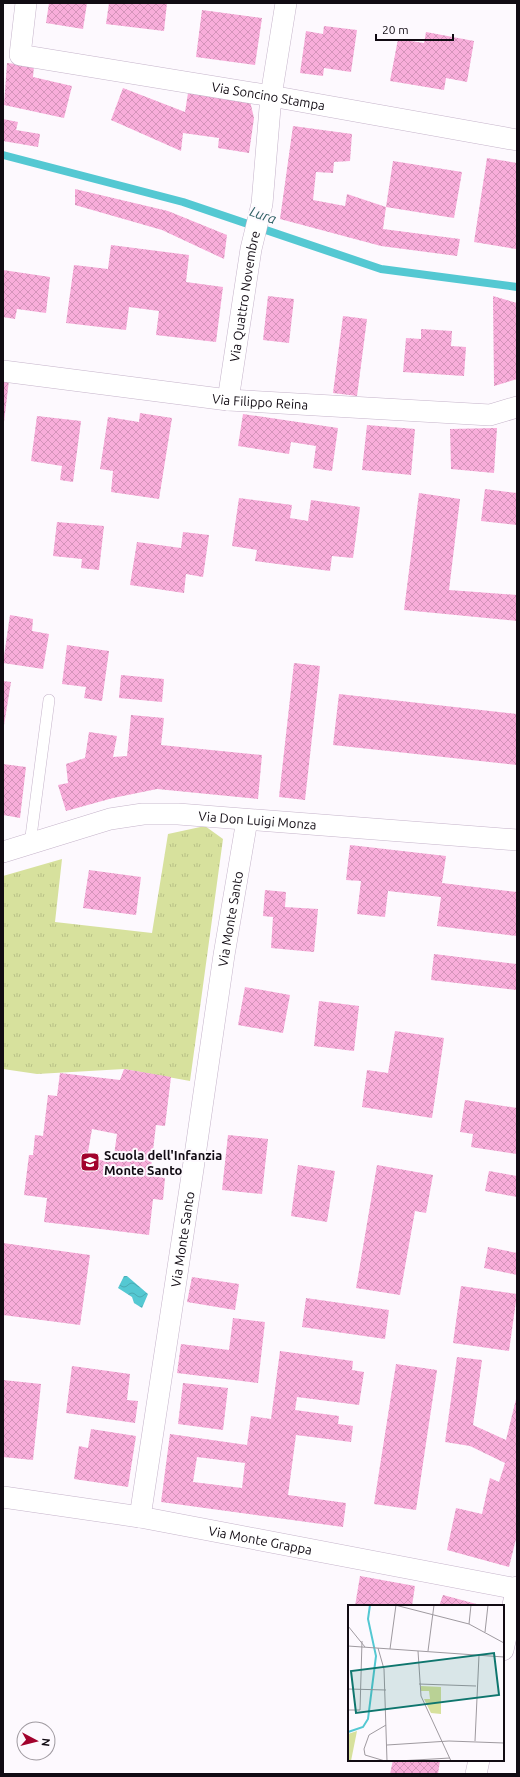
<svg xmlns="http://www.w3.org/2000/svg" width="520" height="1777" font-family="Ubuntu,sans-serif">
<defs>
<pattern id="park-tufts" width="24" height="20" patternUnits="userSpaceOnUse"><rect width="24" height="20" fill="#d7e19d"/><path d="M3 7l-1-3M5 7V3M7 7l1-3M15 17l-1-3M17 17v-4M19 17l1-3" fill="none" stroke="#b8c086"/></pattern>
<pattern id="water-waves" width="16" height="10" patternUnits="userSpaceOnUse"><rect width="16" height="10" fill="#54c8d2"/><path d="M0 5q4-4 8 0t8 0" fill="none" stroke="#48aab3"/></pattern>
<pattern id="building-cross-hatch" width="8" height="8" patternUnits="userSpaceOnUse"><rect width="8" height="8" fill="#f8adda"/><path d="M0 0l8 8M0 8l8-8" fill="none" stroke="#d494ba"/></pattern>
</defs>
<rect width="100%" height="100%" fill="#fdf9fe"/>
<!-- park -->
<path fill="url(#park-tufts)" d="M205 826 223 839 190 1081 124 1069 37 1074 3 1069V876L62 859 55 922 152 933 168 834Z"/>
<!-- water -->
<path fill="url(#water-waves)" d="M124 1276H127L148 1294 142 1308 134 1303 132 1297 118 1288Z"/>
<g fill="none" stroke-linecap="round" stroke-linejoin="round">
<!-- stream -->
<path stroke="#54c8d2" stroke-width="8" d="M3 155 183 202 381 269 517 287"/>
</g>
<!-- building -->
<path fill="url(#building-cross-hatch)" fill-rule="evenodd" d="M49 3H87L83 29 46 23Z
M109 3H167L164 31 106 24Z
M202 10 262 18 255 65 196 57Z
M324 26 357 30 351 72 324 68 323 76 300 73 306 31 323 34Z
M426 32 474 41 467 82 446 78 444 90 390 81 398 39 424 43Z
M7 63 34 66 33 77 72 86 64 118 4 105Z
M123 88 185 112 188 93 250 101 254 118 249 153 218 148 219 138 183 133 181 151 111 120Z
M3 119 18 122 16 130 40 134 38 147 3 141Z
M293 126 352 134 350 161 334 162 333 173 316 172 313 200 345 206 347 194 386 207 383 229 460 239 457 256 381 246 280 219Z
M487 158 517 163 516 249 474 242Z
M393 161 462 172 454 218 386 207Z
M75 189 168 211 227 235 224 259 162 230 75 205Z
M111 245 189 255 186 282 223 287 216 342 156 335 159 311 129 307 126 330 66 323 74 265 108 269Z
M3 270 50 277 46 313 17 309 15 319 3 317Z
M268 296 294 299 289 343 263 340Z
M493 296 517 303V379L494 386Z
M343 316 367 319 357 396 333 393Z
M421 329 452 331 451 346 466 347 464 376 403 372 406 338 421 339Z
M3 379 9 380 4 422H3Z
M140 413 172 418 159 499 111 492 113 471 100 469 108 417 139 422Z
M243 414 338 428 332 471 313 468 316 446 291 442 289 454 238 446Z
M37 416 81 421 73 482 60 480 62 466 31 461Z
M367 425 415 429 411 475 362 470Z
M497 428 494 473 451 469 450 429Z
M485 489 517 493V525L481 521Z
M419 493 460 499 449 590 517 595V621L404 610Z
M239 498 292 505 290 518 308 521 311 500 360 507 353 558 332 556 330 571 255 561 257 550 232 546Z
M57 522 104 526 99 570 81 568 82 559 53 556Z
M183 532 209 535 203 577 186 574 184 593 130 585 137 542 181 548Z
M10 615 33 619 32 631 49 634 43 669 3 663Z
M67 645 109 651 102 701 84 698 86 687 62 684Z
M294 663 320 666 305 800 279 797Z
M121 675 164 679 162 702 119 698Z
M3 681 11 682 4 725H3Z
M339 694 517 714V765L333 745Z
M131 715 164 718 161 745 262 755 258 799 157 789 113 798 66 811 58 785 68 783 66 764 85 758 89 732 117 736 113 757 127 756Z
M3 764 26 767 20 818 3 815Z
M350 845 446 856 442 883 517 892V936L437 926 441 897 388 891 385 917 357 914 361 881 346 880Z
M89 870 141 877 136 915 83 908Z
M265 890 286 892 285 907 318 909 314 952 271 948 273 917 263 916Z
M434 954 517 964V990L431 980Z
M245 987 290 995 283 1033 238 1025Z
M319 1001 359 1006 354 1051 314 1046Z
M395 1031 444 1038 432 1118 362 1107 367 1070 388 1073Z
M124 1069 171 1077 165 1126 156 1125 150 1176 165 1178 163 1200 153 1199 149 1235 44 1222 47 1198 24 1195 29 1155H33L35 1135 43 1136 48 1095 57 1096 60 1073 120 1080ZM92 1129 117 1134 113 1162 87 1158Z
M465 1100 517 1108V1154L471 1147 473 1134 460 1132Z
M228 1135 268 1139 262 1194 222 1190Z
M298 1165 335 1171 327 1222 291 1216Z
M377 1165 433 1175 426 1213 415 1211 400 1295 356 1288Z
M489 1171 517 1176V1197L485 1191Z
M3 1243 90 1255 80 1325 3 1315Z
M488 1247 517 1253V1275L484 1268Z
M192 1277 239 1284 235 1310 187 1302Z
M461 1286 517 1294 509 1351 453 1343Z
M306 1298 389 1310 385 1339 302 1327Z
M233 1318 265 1322 258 1383 177 1373 181 1344 229 1350Z
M280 1351 353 1361 352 1370 364 1372 359 1405 297 1397 295 1410 339 1416 338 1424 353 1426 351 1442 296 1435 288 1495 346 1503 343 1527 161 1502 170 1434 247 1445 251 1416 271 1419ZM197 1457 245 1463 242 1488 193 1482Z
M457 1357 482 1360 473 1425 506 1440 517 1395V1535L509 1567 447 1550 456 1508 482 1514 490 1478 499 1482 505 1463 470 1446 445 1442Z
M396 1364 437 1370 416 1510 374 1504Z
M72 1366 130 1374 127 1400 138 1401 135 1423 66 1413Z
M3 1380 41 1384 33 1460 3 1457Z
M183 1383 228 1388 223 1430 178 1424Z
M91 1429 136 1436 128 1487 74 1479 79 1446 88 1448Z
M360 1576 415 1586 412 1606H355Z
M443 1595 484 1606H439Z
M393 1760H440L438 1774H390Z"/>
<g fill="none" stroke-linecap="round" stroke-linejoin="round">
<!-- service casing -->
<g stroke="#c5b4ca" stroke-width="12">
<path id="service" d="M30 844 49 700"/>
</g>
<!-- minor casing -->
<g stroke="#c5b4ca" stroke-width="22">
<g id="minor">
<path id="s1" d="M26 3 20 55 271 96 517 140"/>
<path id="s2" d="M3 371 228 400 490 415 517 407"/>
<path id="s3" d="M228 400 251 249 262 204 271 96 286 3"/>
<path id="s4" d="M3 852 110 819 143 814H178L517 840"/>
<path id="s5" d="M3 1497 140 1517 517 1589"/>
<path id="s6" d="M140 1517 193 1169 224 955 247 820"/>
<path d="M503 1650 517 1587"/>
<path d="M476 1774 479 1760"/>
</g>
</g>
<!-- service -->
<use href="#service" stroke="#fff" stroke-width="11"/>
<!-- minor -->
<use href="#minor" stroke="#fff" stroke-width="21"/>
</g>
<!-- icons -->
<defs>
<g id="school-square" transform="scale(1)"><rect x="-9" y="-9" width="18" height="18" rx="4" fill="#a2022d" stroke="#fdf9fe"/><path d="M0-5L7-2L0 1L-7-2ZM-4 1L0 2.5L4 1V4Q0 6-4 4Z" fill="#fff"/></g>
</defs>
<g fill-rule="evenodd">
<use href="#school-square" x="90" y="1162"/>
</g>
<g text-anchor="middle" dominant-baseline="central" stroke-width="4" stroke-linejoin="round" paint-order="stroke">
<!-- street labels -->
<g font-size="13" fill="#110b13" stroke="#fdf9fe">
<text stroke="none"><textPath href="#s1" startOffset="304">Via Soncino Stampa</textPath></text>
<text stroke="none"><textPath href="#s3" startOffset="105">Via Quattro Novembre</textPath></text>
<text stroke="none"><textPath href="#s2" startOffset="259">Via Filippo Reina</textPath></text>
<text stroke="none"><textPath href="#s4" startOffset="260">Via Don Luigi Monza</textPath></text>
<text stroke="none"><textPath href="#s6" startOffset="605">Via Monte Santo</textPath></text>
<text stroke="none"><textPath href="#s6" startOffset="281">Via Monte Santo</textPath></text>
<text stroke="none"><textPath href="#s5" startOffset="261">Via Monte Grappa</textPath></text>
</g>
<!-- poi labels -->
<g font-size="13" font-weight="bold" fill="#110b13" stroke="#fdf9fe" text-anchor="start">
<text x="104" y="1155">Scuola dell'Infanzia<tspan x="104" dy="15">Monte Santo</tspan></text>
</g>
<!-- water labels -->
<g font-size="14" font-style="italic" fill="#2d5e63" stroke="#fdf9fe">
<text transform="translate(263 215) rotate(19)">Lura</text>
</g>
</g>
<!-- overview -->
<g transform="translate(348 1605)">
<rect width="156" height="156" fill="#fdf9fe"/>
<path d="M73 81 93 82V109L83 108 76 94H82L81 86H73ZM9 126 3 156H0V129Z" fill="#d7e19d"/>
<path fill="none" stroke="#54c8d2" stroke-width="2" d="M0 127 15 122 20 114 28 51 20 14 22 0"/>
<path fill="none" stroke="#9f9aa0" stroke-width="1" d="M47 0 121 19 156 38M121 19 123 0M0 21 17 42M137 27 140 0M0 41 156 52M30 43 36 64 39 156M42 44 48 0M70 46 73 91 103 156M80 46 86 0M71 79 128 81M0 84 38 85M0 105H12L14 36M127 136 131 50M39 140 101 136 156 138M37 156 17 150 16 144 21 130 38 120M50 156 102 153"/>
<path fill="#0f766e" fill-opacity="0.15" stroke="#0f766e" stroke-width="2" d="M146 48 151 90 8 108 3 66Z"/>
<rect width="156" height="156" fill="none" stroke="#110b13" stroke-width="2"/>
</g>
<!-- border -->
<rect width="520" height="1777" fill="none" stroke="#110b13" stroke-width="8"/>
<!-- north arrow -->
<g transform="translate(36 1741) rotate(97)"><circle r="19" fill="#fdf9fe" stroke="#9f9aa0"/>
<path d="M0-3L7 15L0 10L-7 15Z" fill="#a2022d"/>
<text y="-6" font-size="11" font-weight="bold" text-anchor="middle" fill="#110b13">N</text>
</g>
<!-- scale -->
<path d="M376 34v6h77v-6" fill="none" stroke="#110b13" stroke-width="2"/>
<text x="382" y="34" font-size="12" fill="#110b13" stroke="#fdf9fe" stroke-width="3" paint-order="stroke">20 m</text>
</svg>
